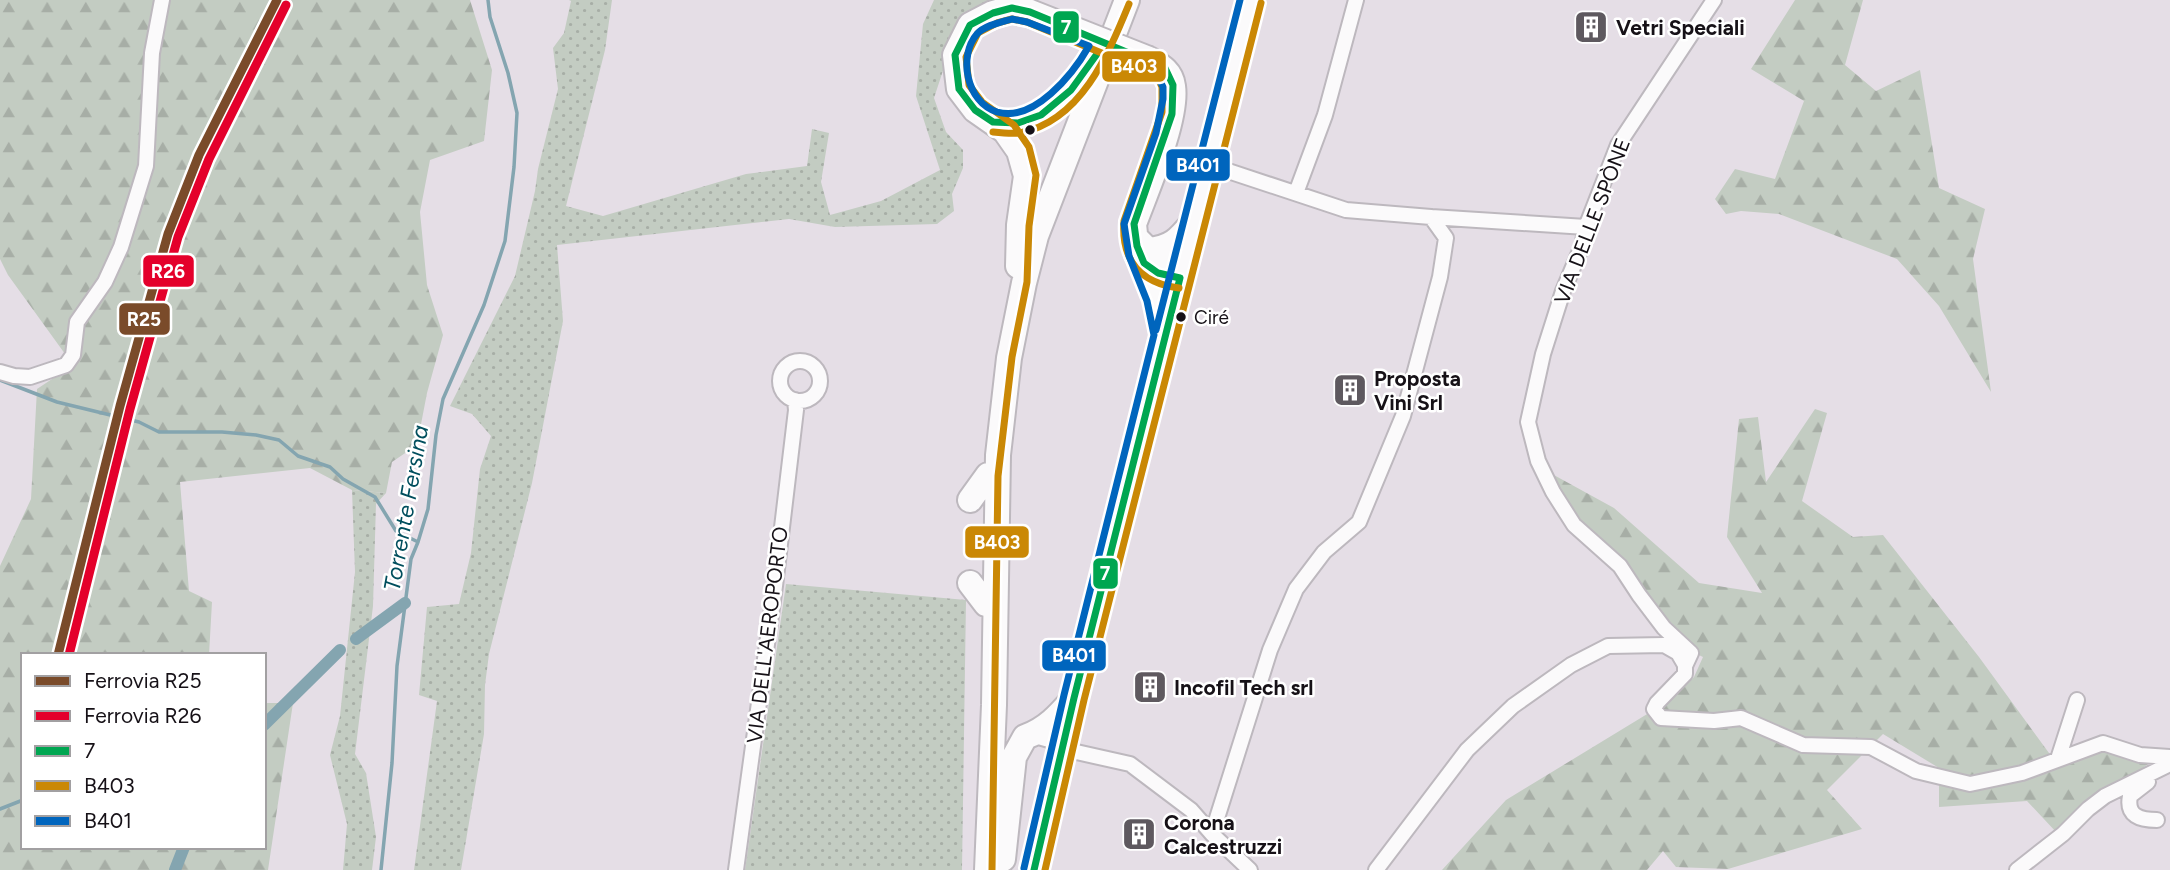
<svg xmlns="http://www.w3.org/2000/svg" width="2170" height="870" font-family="Figtree,sans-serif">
<defs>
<pattern id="grass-dots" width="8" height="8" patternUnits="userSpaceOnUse" patternTransform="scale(1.75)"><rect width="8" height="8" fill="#c3ccc2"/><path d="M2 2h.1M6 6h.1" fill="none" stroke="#a7aea6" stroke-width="1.8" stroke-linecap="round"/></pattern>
<pattern id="forest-firs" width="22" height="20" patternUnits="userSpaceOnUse" patternTransform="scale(1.75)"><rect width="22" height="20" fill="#c3ccc2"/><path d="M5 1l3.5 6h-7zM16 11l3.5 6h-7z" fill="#a7aea6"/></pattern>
</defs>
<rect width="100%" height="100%" fill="#e5dee6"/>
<!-- grass -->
<path fill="url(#grass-dots)" d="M569 0H612L605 50 566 206 603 216 746 174 807 166 812 129 829 133 821 182 830 215 881 201 940 170 916 96 923 24 934 0H993L960 19 934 98 946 132 963 150V168L952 194 954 211 937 224 835 227 789 219 557 245 563 321 532 483 489 654 485 685 484 734 461 870H414L437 701 419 695 427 607 459 604 471 553 480 469 491 436 472 414 450 406 515 276 535 191 538 169 558 89 553 48 564 33 571 1Z
M352 490 386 493 376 504 373 606 355 754 366 773 376 837 372 870H343L347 824 330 755 340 716 355 572Z
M786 584 966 600 962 870H745Z"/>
<!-- forest -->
<path fill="url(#forest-firs)" d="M0 0H470L492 70 484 141 430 160 420 212 427 285 443 335 427 393 417 445 392 462 386 493 352 490 310 468 180 482 189 591 212 602 209 655H23V847H264V703H293L268 870H0V566L31 499 37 389 73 365 8 275 0 259Z
M1795 0H1863L1845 65 1876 91 1920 70 1939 188 1985 209 1973 259 1991 392 1939 306 1897 259 1779 214 1741 211 1726 214 1715 199 1735 169 1775 179 1804 101 1751 69Z
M1815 409 1827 413 1802 501 1853 537 1883 535 1979 657 2057 764 2103 746 2152 761 2057 833 2027 801 1939 807V768L1883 734 1827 790 1862 829 1728 869 1676 867 1663 851 1647 870H1442L1506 800 1662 705 1694 677 1703 657 1661 637 1573 514 1552 474 1614 508 1699 583 1762 593 1727 537 1739 419 1758 417 1766 482Z"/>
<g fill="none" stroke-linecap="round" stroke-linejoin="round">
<!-- stream -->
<path stroke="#84a5b0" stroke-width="3.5" d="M0 380 57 402 139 422 159 432H222L256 435 279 440 298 456 330 467 343 479 375 497 396 531 418 542
M0 809 23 800
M381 870 392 763 397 666 411 559 418 542 428 509 436 435 443 399 484 305 505 241 514 167 517 113 508 73 490 17 488 0"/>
<!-- canal -->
<path stroke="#84a5b0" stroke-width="12" d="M356 639 405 603
M264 725 340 650
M175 870 184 847"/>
<!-- street casing -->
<g stroke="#bdb8be" stroke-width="18">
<path id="street" d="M1714 0 1618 145 1586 227 1582 246 1563 291 1543 354 1528 422 1538 461 1553 492 1574 525 1620 566 1639 595 1664 628 1691 653 1685 666V674L1657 703 1654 709 1661 718 1714 721 1741 718 1803 745 1871 747 1916 771 1970 784 2022 773 2103 743 2140 755 2170 757
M1210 165 1346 210 1431 217 1586 227
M1296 193 1325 115 1356 0
M780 381a20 20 0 1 1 40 0a20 20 0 1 1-40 0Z
M0 372 14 376 30 377 66 365 73 355 77 322 105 282 121 247 146 166 152 53 162 0
M1063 749 1130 764 1191 810 1212 834 1250 870
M2058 759 2077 700
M2148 782 2130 796C2126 816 2140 820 2157 820
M1212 834 1270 650 1296 589 1324 552 1359 522 1403 416 1440 277 1446 238 1431 217
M736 870 775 586 796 410 795 400
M1376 870 1467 750 1513 706 1571 665 1608 646 1664 645 1678 653 1685 665
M2017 870 2063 834 2088 809 2105 796 2170 764"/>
</g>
<!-- secondary casing -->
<g stroke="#bdb8be" stroke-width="23">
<path id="secondary" d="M1034 870 1074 698 1251 0"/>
</g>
<!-- highway casing -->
<g stroke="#bdb8be" stroke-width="28">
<path id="highway" d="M1149 59C1161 66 1171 71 1173 86 1178 119 1146 191 1134 224 1135 253 1147 271 1157 297 1161 309 1163 323 1165 335
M993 122C1000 122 1008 123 1016 123 1052 120 1076 84 1095 57
M1135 237 1148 250 1163 255 1174 265 1180 278C1162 277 1153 272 1141 261
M1148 250C1172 248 1179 239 1194 221
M1018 266 1019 225 1026 176 1019 151 1005 131 975 110 959 89 955 55 970 25 993 13 1012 8 1030 12
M970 500 988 475
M970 583 986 604
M1039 732 1053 736 1063 749
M1003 859 1014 757 1025 737C1047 729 1059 715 1074 698
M987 870 994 705 998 455 1009 358 1024 283 1036 236 1127 0"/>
</g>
<!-- street -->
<use href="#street" stroke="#fbfafb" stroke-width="14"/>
<!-- secondary -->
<use href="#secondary" stroke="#fbfafb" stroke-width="19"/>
<!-- highway -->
<use href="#highway" stroke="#fbfafb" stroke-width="24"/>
<!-- highway-bridge casing -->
<g stroke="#bdb8be" stroke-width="28" stroke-linecap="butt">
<path id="highway-bridge" d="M1030 12 1149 59"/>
</g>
<!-- highway-bridge -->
<use href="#highway-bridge" stroke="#fbfafb" stroke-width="24"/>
<!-- bus-1 casing -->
<g stroke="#fff" stroke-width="12">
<path id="bus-1" d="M1097 54 1071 90 1041 115 1018 123 993 122 975 110 959 89 955 55 970 25 993 13 1012 8 1030 12 1165 68 1173 85 1172 114 1134 224 1137 246 1144 263 1158 273 1180 278
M1034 870 1074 698 1180 278"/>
</g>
<!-- bus-2 casing -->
<g stroke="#fff" stroke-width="12">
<path id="bus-2" d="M993 132C1002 133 1011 134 1020 133 1081 121 1108 55 1129 4
M992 870 998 476 1012 357 1027 282 1029 226 1036 175 1029 147 1014 125 982 102 969 85 966 57 978 33 997 23 1012 19 1027 22 1157 76 1162 87V112L1124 221C1121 260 1140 283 1179 288
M1045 870 1084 700 1261 3"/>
</g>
<!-- bus-3 casing -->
<g stroke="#fff" stroke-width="12">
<path id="bus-3" d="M1012 19 1027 22 1089 46C1073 74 1034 123 997 112 966 102 958 56 977 34 985 25 1002 22 1012 19Z
M1156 330 1240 0
M1024 868 1064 695 1154 335 1147 301 1129 256 1124 224 1156 133 1163 99V87L1159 79 1152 73 1108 54"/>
</g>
<!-- bus-1 -->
<use href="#bus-1" stroke="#00a651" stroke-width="7"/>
<!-- bus-2 -->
<use href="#bus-2" stroke="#ca8805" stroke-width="7"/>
<!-- bus-3 -->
<use href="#bus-3" stroke="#0065bd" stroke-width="7"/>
<!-- rail-1 casing -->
<g stroke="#fff" stroke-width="14">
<path id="rail-1" d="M58 655 120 406 168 234 199 155 277 0"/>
</g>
<!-- rail-2 casing -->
<g stroke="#fff" stroke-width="14">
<path id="rail-2" d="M69 655 130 409 178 237 209 159 286 5"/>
</g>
<!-- rail-1 -->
<use href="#rail-1" stroke="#7a4b2a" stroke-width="9"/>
<!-- rail-2 -->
<use href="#rail-2" stroke="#e4002b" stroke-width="9"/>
</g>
<!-- icons -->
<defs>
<g id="building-square" transform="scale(1.75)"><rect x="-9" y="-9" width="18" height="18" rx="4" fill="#5e595f" stroke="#fff"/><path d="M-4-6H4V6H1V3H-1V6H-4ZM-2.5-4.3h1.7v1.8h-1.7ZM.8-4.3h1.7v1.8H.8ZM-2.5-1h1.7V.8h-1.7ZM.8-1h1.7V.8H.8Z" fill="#fff"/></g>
</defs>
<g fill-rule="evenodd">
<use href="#building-square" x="1591" y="27"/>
<use href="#building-square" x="1350" y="390"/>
<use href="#building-square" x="1150" y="687"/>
<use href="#building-square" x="1139" y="834"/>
</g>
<!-- markers -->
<g fill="#161117" stroke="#fff" stroke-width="2.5">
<circle cx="1030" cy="130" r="6"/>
<circle cx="1181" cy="317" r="6"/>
</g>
<g text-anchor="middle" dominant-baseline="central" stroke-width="5" stroke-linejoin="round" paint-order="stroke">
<!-- bus labels -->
<g font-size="19" fill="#161117" stroke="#fff" text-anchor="start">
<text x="1194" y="317">Ciré</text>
</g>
<!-- poi labels -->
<g font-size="21" font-weight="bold" fill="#161117" stroke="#fff" text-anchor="start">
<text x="1616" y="27">Vetri Speciali</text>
<text x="1374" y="378">Proposta<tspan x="1374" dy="24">Vini Srl</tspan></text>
<text x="1174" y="687">Incofil Tech srl</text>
<text x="1164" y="822">Corona<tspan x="1164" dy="24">Calcestruzzi</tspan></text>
</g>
<!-- street labels -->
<g font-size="21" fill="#161117" stroke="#fff">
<text transform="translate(1592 221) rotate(-69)">VIA DELLE SPÒNE</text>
<text transform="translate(767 635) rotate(-83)">VIA DELL'AEROPORTO</text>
</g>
<!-- water labels -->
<g font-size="23" font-style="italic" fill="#004e5d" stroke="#fff">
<text transform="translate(406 508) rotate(-80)">Torrente Fersina</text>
</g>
</g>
<g stroke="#fff" stroke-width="2.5">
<rect x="1052" y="10" width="28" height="34" rx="7" fill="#00a651"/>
<rect x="1101" y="50" width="66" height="33" rx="7" fill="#ca8805"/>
<rect x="1165" y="148" width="66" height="34" rx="7" fill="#0065bd"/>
<rect x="142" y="254" width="53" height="34" rx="7" fill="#e4002b"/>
<rect x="118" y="302" width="53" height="34" rx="7" fill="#7a4b2a"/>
<rect x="964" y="525" width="66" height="34" rx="7" fill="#ca8805"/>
<rect x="1092" y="557" width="27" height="33" rx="7" fill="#00a651"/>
<rect x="1041" y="639" width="66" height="33" rx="7" fill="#0065bd"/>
</g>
<g font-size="19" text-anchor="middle" font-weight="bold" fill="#fff">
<text x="1066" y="34">7</text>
<text x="1134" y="73">B403</text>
<text x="1198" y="172">B401</text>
<text x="168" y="278">R26</text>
<text x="144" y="326">R25</text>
<text x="997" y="549">B403</text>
<text x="1105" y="580">7</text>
<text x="1074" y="662">B401</text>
</g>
<!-- legend -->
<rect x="21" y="653" width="245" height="196" fill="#ffffff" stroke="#a2a0a2" stroke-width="2"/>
<rect x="35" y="676" width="35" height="10" fill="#7a4b2a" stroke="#a2a0a2" stroke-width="2"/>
<text x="84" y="688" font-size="21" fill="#161117">Ferrovia R25</text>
<rect x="35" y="711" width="35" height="10" fill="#e4002b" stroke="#a2a0a2" stroke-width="2"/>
<text x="84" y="723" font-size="21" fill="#161117">Ferrovia R26</text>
<rect x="35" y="746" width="35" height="10" fill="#00a651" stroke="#a2a0a2" stroke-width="2"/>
<text x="84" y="758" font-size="21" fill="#161117">7</text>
<rect x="35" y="781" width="35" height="10" fill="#ca8805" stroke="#a2a0a2" stroke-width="2"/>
<text x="84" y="793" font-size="21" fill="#161117">B403</text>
<rect x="35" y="816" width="35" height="10" fill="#0065bd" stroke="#a2a0a2" stroke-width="2"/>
<text x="84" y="828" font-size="21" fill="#161117">B401</text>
</svg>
